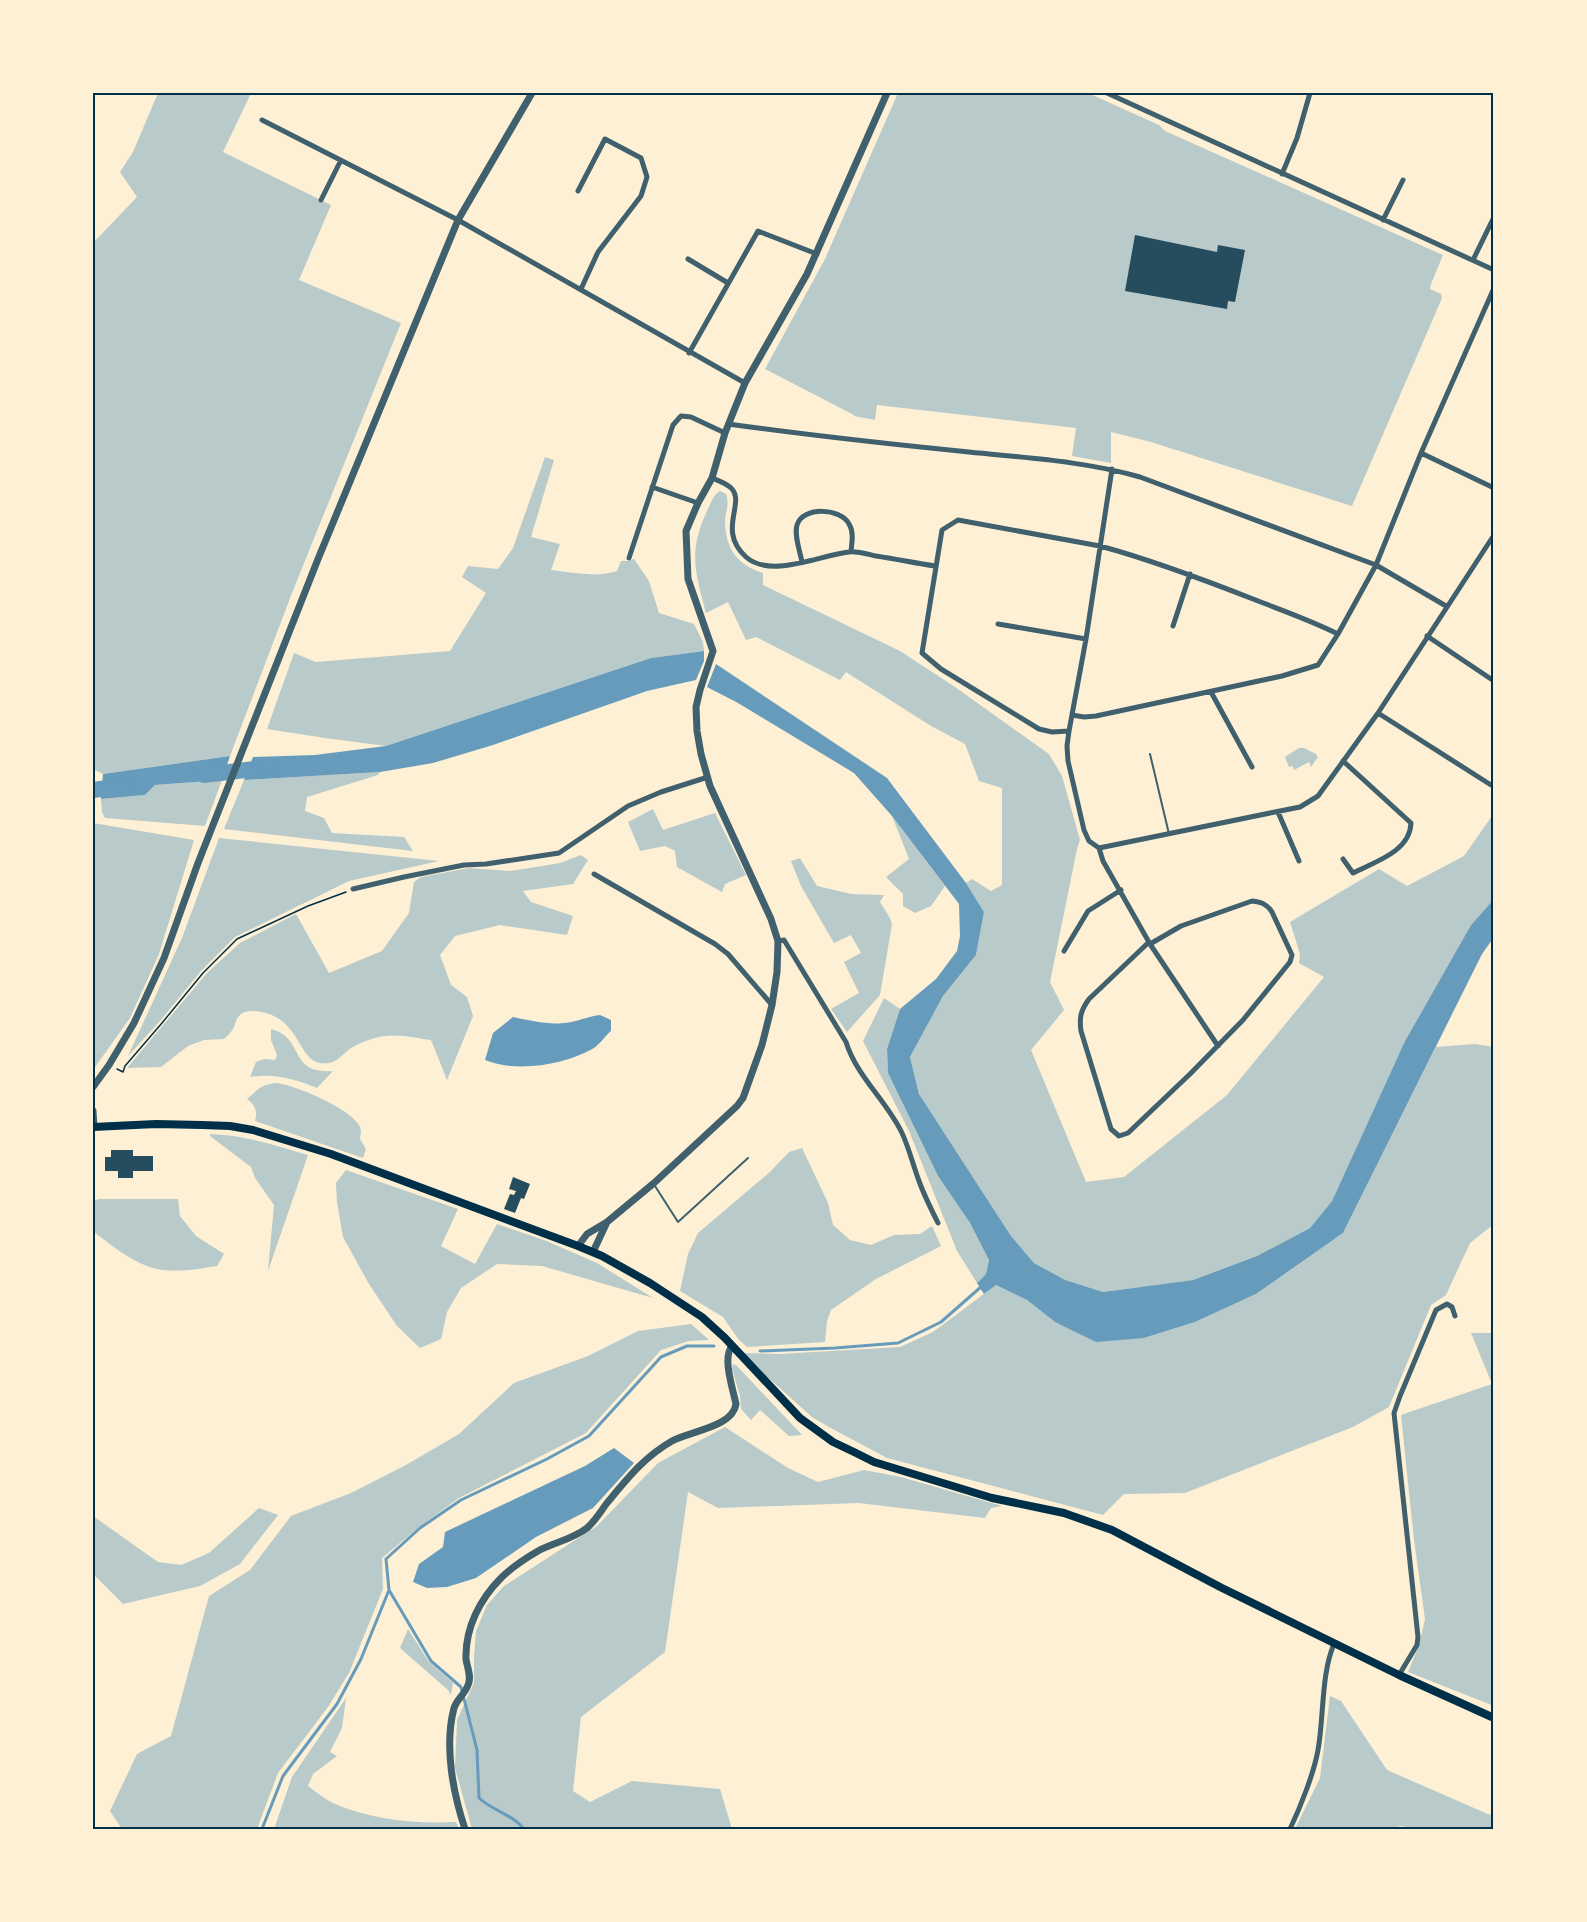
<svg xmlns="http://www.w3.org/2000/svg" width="1587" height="1922" font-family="Manrope,sans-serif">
<rect width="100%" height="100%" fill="#fdf0d5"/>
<!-- green -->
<path fill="#b9caca" d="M158 93H251L223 152 331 205 299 280 401 323 292 593 230 756 103 774 93 769V243L137 197 120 172 133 152Z
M898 93H1088L1159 125 1165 131 1443 255 1431 284 1430 289 1441 294 1442 298 1352 506 1151 442 1111 432V463L1072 456 1076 428 877 405 875 420 854 416V415L765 369 825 259Z
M545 457 554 460 531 537 560 544 551 570C570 572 598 578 617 571L621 561H628L634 559 649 581 659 613 694 624 703 642 704 651 651 658 386 746 325 738 267 729 294 653 316 662 450 651 486 593 462 577 468 566 498 569 513 548Z
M720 491 726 494C730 508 725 510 725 523 726 550 738 565 763 573V585L900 651 955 687 1049 754 1062 776 1080 840 1077 849 1050 982 1064 1010 1031 1050 1086 1182 1124 1177 1227 1095 1324 977 1299 963 1300 954 1290 922 1379 869 1407 886 1464 856 1494 813V899L1471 925 1405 1041 1332 1201 1310 1228 1257 1256 1193 1280 1103 1292 1064 1280 1034 1263 1011 1236 919 1094 910 1057 943 996 976 955 984 912 966 883 972 879 991 891 1002 885V788L979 781 965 744 931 726 846 672 840 680 756 637 746 640 728 602 706 613C695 571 688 552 707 511 711 503 713 495 720 491Z
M1299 748H1304L1316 754 1318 757 1311 767 1309 762 1294 770 1292 766 1289 767 1285 757Z
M380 772 378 775 307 797 305 811 324 818 332 833 404 837 413 851 224 829 244 780Z
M222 780 205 826 105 818 102 812 101 799 145 795 155 785Z
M653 809 663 830 715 813 746 875 725 884 722 892 677 867 675 851 665 846 640 851 628 822Z
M892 816 945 886 931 906 915 913 903 906V894L886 877 909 859Z
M93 823 194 840 159 954 130 1018 93 1070Z
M219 838 439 861 349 881 235 937 201 971 160 1021 128 1056 182 938Z
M581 855 588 860 573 884 523 891 531 902 573 916 567 935 500 925 455 936 440 955 451 985 467 997 473 1016 447 1080 431 1040C417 1038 400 1034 385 1036 377 1037 363 1041 355 1046 342 1052 338 1066 320 1063 297 1059 300 1015 255 1011 250 1011 243 1011 239 1016 236 1019 235 1025 233 1029 231 1032 227 1036 224 1039L204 1040 188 1046 161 1067 127 1068 207 973 240 943 296 914 329 973 382 951 409 913 414 882 421 877 469 868 511 871 560 863Z
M800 858 817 886 851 894 884 895 880 902 890 918 892 924 880 995 847 1032 831 1009 859 993 844 962 861 953 851 935 834 943 801 886 791 861Z
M884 998 900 1009 887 1049 888 1073 938 1176 970 1223 989 1260 986 1274 977 1283 957 1251 909 1131 863 1041Z
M271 1029C306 1038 287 1074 333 1071L317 1088C295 1079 274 1073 250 1077L256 1062 264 1059 275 1060 277 1055 271 1040Z
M1475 1044 1494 1047V1224L1470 1243 1446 1295 1431 1305 1389 1407 1353 1427 1185 1493 1124 1494 1103 1515 887 1458 829 1427 812 1417 741 1353 779 1354 900 1347 933 1332 996 1285 1027 1300 1055 1322 1144 1338 1195 1322 1256 1294 1343 1233 1436 1047Z
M277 1083C295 1085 358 1111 361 1130 361 1132 360 1138 360 1139L366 1149 363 1158 255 1121C258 1112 255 1104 247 1099 260 1088 259 1085 277 1083Z
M210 1134C244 1135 275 1145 308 1155L268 1271 274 1205 255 1178 251 1167 210 1136Z
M802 1148 828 1203 833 1225 850 1240 871 1245 894 1235 920 1234 932 1226 941 1246 876 1279 831 1310 827 1321 825 1342 747 1347 739 1340 723 1317 680 1291 688 1254 698 1233 770 1172 789 1152Z
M346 1170 458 1209 441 1246 475 1264 497 1224 544 1240 597 1263 653 1298 542 1266 497 1264 461 1288 447 1312 441 1339 420 1348 397 1326 369 1284 343 1237 337 1202 336 1183Z
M99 1199H178L180 1216 196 1236 224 1254 217 1266C198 1269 176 1273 157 1269 136 1265 109 1244 93 1231V1201Z
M691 1324 709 1340 689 1341 661 1350 586 1433 459 1498 419 1527 382 1558 383 1589 349 1673 328 1707 278 1773 257 1829H122L110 1811 137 1754 171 1736 209 1596 250 1570 291 1516 351 1493 406 1465 459 1434 514 1383 588 1356 638 1331Z
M1471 1333H1494V1706L1408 1672 1419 1645 1425 1619 1414 1540 1401 1415 1492 1384Z
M733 1364 736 1365 802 1435 789 1436 760 1410 751 1420 741 1409 740 1396 732 1369Z
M725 1427 788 1468 818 1482 864 1470 901 1477 1002 1506 991 1508 985 1518 859 1503 718 1508 688 1492 665 1652 581 1717 573 1791 590 1802 632 1781 720 1789 732 1829H472L455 1768 457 1720 474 1683V1657L476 1631 487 1605 504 1586 597 1526 658 1463Z
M259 1508 278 1515 240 1564 200 1586 123 1604 93 1574V1516L158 1562 181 1565 209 1553Z
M408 1629 429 1662 453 1683 451 1695 448 1690 400 1648Z
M1330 1696 1341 1701 1387 1770 1490 1815 1494 1806V1829H1418L1400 1826 1392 1829H1295L1320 1778Z
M346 1698 342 1728 330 1752 337 1756 313 1774 308 1786C316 1792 326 1800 335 1804 373 1820 415 1824 456 1822L459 1829H274L292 1777Z"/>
<!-- water -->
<path fill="#669bbc" d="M704 651V661L696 680 647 691 493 745 433 763 380 772 244 780 253 757 315 755 386 746 651 658Z
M716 664 887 778 966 883 984 912 976 955 943 996 910 1057 919 1094 1011 1236 1034 1263 1065 1280 1103 1292 1193 1280 1257 1256 1310 1228 1332 1201 1405 1041 1471 925 1494 899V937L1482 954 1343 1233 1256 1294 1195 1322 1144 1338 1096 1342 1055 1322 1027 1300 996 1285 984 1294 977 1283 986 1274 989 1260 970 1223 938 1176 888 1073 887 1049 900 1009 936 979 957 951 960 936 959 904 892 816 854 773 738 703 707 687Z
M230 756 222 780 155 785 145 795 101 799 103 774Z
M600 1015 611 1020V1031C605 1036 600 1044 594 1048 565 1065 516 1073 485 1060L493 1033 513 1017C533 1021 551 1026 571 1022 581 1020 590 1016 600 1015Z
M614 1448 634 1463 593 1508 536 1537 476 1578 447 1587 427 1588 413 1582 419 1564 443 1547 445 1532 585 1466Z"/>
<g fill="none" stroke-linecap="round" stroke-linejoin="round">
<!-- stream -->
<path stroke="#669bbc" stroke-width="3" d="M760 1351 835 1348 898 1343 941 1322 982 1286
M389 1590 431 1661 461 1687 477 1750 479 1798C493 1811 512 1814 524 1829
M262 1829 283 1776 337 1704 361 1659 389 1590 386 1559 420 1528 461 1500 547 1459 589 1436 661 1357 687 1346H714"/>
<!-- river -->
<path stroke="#669bbc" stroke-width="16" d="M204 775 271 767
M93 790 122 786"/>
</g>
<!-- building -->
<path fill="#264d5e" d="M1135 235 1217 252 1218 245 1245 250 1235 302 1228 301 1227 309 1125 291Z
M111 1150H133V1156H153V1171H133V1178H118V1171H105V1157H111Z
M513 1177 530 1184 524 1199 521 1198 515 1213 504 1209 510 1194 514 1195 516 1191 509 1189Z"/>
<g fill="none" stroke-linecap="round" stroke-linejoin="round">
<!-- path -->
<path stroke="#003049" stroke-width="1.5" d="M117 1069 123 1072 125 1066 162 1023 203 973 237 939 308 906 346 892"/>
<!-- service -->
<path stroke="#3f606c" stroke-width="2" d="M1150 754 1169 834
M655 1186 678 1222 748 1158"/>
<!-- minor -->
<path stroke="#3f606c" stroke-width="5" d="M1107 93 1494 270
M262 120 458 220 745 383
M1282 174 1297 138 1310 93
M578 191 605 139 641 158 647 177 641 196 598 252 581 289
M321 200 341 160
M1383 220 1403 180
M688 259 728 283
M1473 260 1494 217
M689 353 758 231 817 254
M728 424C808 435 888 444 969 452 1026 458 1084 461 1140 477L1376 565 1446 606
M1421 453 1494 488
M712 478C719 481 727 483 732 489 745 504 717 531 746 557 771 579 820 555 849 552 857 551 867 554 876 556 896 559 915 563 935 566
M652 487 698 503
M629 558 673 425 681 416 691 417 725 433
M802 562C800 551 794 536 797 525 803 506 841 508 849 524 854 532 852 542 851 551
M998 624 1086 639
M1173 626 1190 574
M1338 634C1310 620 1281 610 1253 599 1202 579 1152 560 1100 546L958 520 942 530 922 653 941 669 1039 729 1052 732 1069 731 1067 746 1068 761 1084 830 1089 841 1099 848 1275 812 1300 807 1318 796 1378 713 1494 535
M1427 636 1494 681
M1211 692 1252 767
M1378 713 1491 785H1494
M1072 715 1084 717 1096 716 1282 676 1318 665 1338 634 1376 565 1421 453 1494 288
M1069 731 1086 639 1112 469
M1278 812 1299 861
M1099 848 1103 861 1150 944 1218 1046
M1343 859 1353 873C1374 862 1410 852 1411 823L1343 761
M594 874 715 944 728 954 772 1005
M353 889 404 877 464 865 486 864 559 853 628 806 661 792 708 777
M778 941 784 940 846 1042C857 1077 886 1100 902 1133 909 1148 913 1165 919 1181 924 1195 931 1209 938 1223
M1149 942 1089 999C1081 1010 1079 1017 1081 1031L1111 1129 1119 1136 1128 1133 1190 1074 1243 1020 1290 962 1292 955 1272 912C1267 904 1261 902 1252 901L1181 926 1150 944
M1064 951 1088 911 1121 890
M1399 1675 1417 1645 1418 1637 1394 1413 1400 1396 1436 1310 1447 1304 1452 1307 1455 1316
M1290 1829C1300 1808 1314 1773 1318 1750 1324 1717 1321 1674 1334 1644"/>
<!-- tertiary -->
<path stroke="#3f606c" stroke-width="7" d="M93 1087 109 1065 134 1023 164 958 198 863 318 559 458 220 532 93
M93 1111 94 1127
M578 1246 587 1234 607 1222 654 1183 737 1106 743 1098 762 1045 772 1005 777 972 778 941 771 919 710 786 701 754 697 731 696 707 700 690 713 651 688 579 686 531 698 503 712 478 725 433 745 383 807 274 887 93
M593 1252 607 1222
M465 1829C453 1793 444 1746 454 1708 457 1699 465 1694 468 1685 472 1677 467 1667 466 1659 465 1628 480 1599 501 1578 511 1568 526 1558 538 1551 553 1543 573 1539 587 1528 595 1521 601 1511 607 1503 627 1479 644 1457 672 1441 690 1431 733 1427 736 1404 733 1389 722 1358 732 1346"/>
<!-- secondary -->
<path stroke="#003049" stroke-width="8" d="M93 1127 156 1124 202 1125 230 1126 253 1130 331 1154 578 1246 602 1256 650 1283 702 1317 725 1338 800 1418 833 1442 854 1452 874 1462 992 1498 1064 1513 1112 1530 1222 1588 1399 1675 1494 1718"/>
</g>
<!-- border -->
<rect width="1587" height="1922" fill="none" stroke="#fdf0d5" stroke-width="189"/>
<rect x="94" y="94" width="1398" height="1734" fill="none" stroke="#003049" stroke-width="2"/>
</svg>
